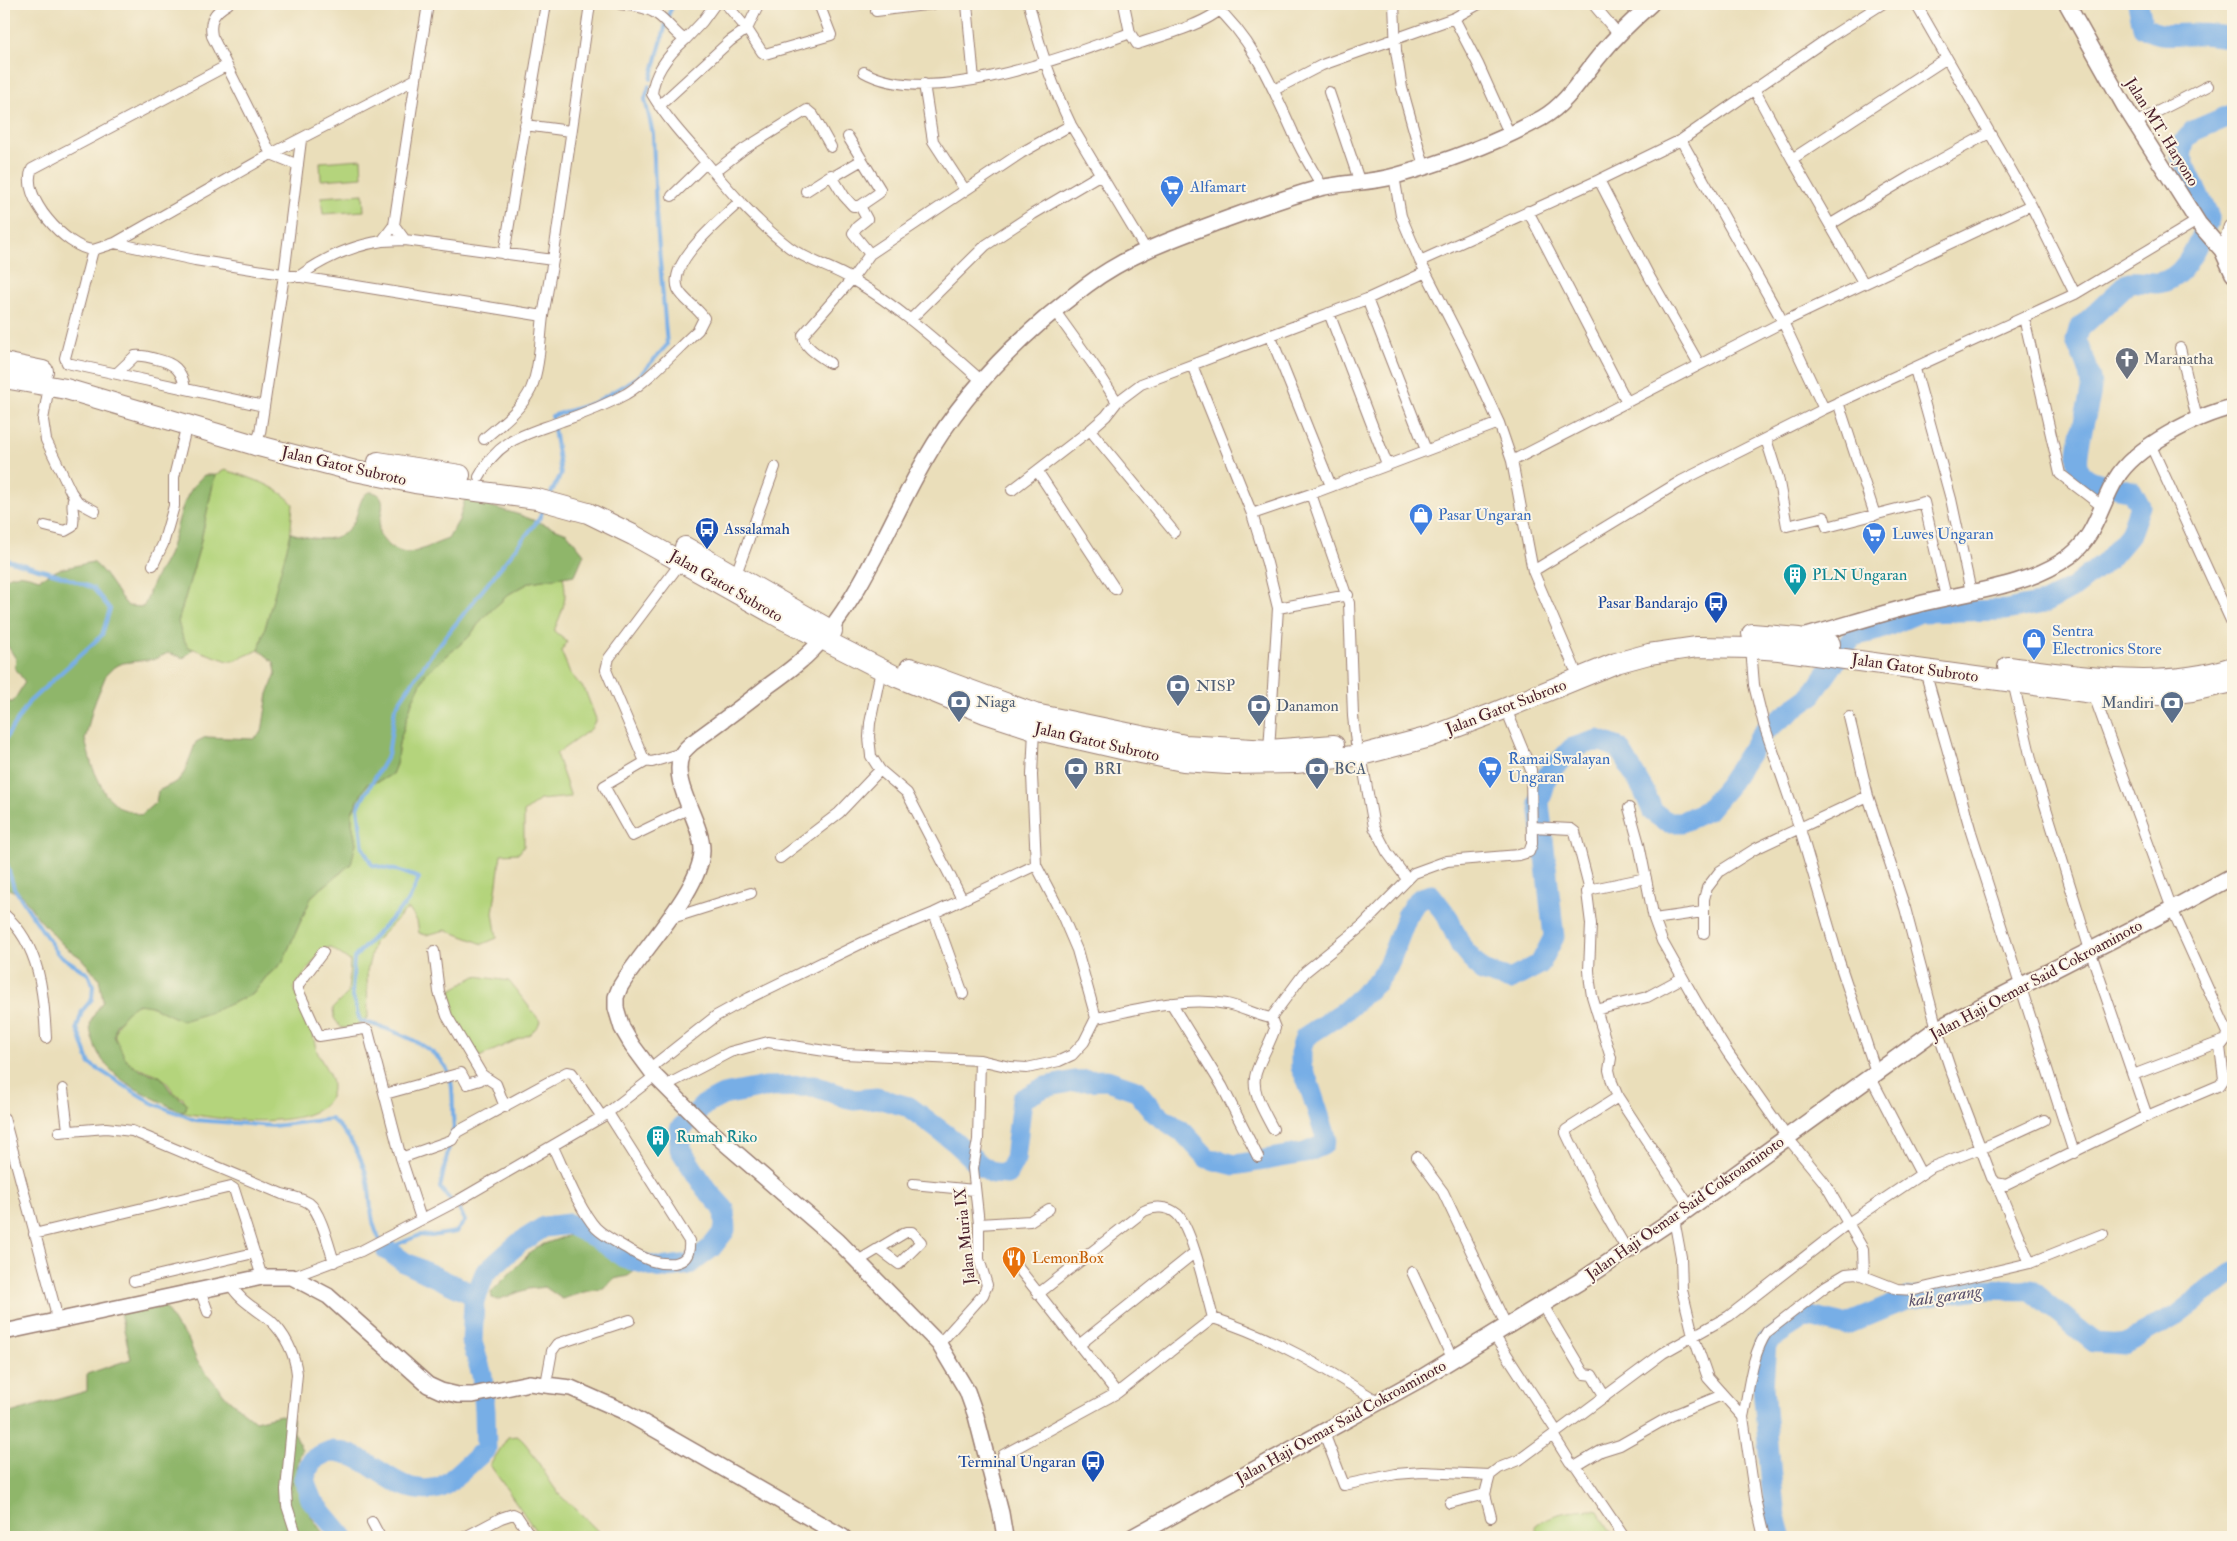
<svg xmlns="http://www.w3.org/2000/svg" width="2237" height="1541" font-family="'IM FELL Double Pica',serif">
<rect width="100%" height="100%" fill="#fcf5e5"/>
<filter id="ink" filterUnits="userSpaceOnUse"><feTurbulence type="fractalNoise" baseFrequency=".02" numOctaves="2"/><feDisplacementMap in="SourceGraphic" scale="10" xChannelSelector="R" yChannelSelector="G"/><feConvolveMatrix kernelMatrix="1 2 1 2 8 2 1 2 1" color-interpolation-filters="sRGB"/></filter>
<filter id="wash" filterUnits="userSpaceOnUse"><feTurbulence type="fractalNoise" baseFrequency=".0096" numOctaves="4" result="noise"/><feDisplacementMap in="SourceGraphic" scale="20" xChannelSelector="R" yChannelSelector="G"/><feGaussianBlur stdDeviation="1.12" result="paint"/><feColorMatrix in="noise" values="0 0 0 0 0 0 0 0 0 0 0 0 0 0 0 0 0 1.4 0 .05"/><feComposite in="paint" operator="in"/></filter>
<g filter="url(#wash)">
<rect width="100%" height="100%" fill="#eadeba"/>
<!-- green -->
<path fill="#b4d47b" stroke="#7f7a53" d="M361 159 362 177 321 180 320 162Z
M363 194 364 211 323 214 321 197Z
M225 470C247 477 278 485 293 504L290 540 259 650 233 661H228L188 647 181 634 178 622 199 549 215 475Z
M563 576C568 600 563 609 554 631L567 642 561 651 570 673 585 690 596 719 591 729 556 754 571 797 540 800 524 812V846L519 853 501 854 493 913 497 938 483 944 446 930 426 935 419 933 417 921 409 909 405 911 374 943 367 971 368 1018 353 1028H341L334 1018 333 1008 348 993 350 961 330 947 322 950 294 988C300 1002 307 1016 312 1030 314 1038 315 1048 319 1056 324 1066 332 1075 332 1087 332 1136 210 1119 181 1112L186 1109 184 1099C169 1091 172 1086 162 1078 152 1069 134 1072 123 1055 112 1038 112 1030 125 1014 128 1010 132 1006 137 1005 145 1002 156 1008 163 1011L253 994 266 977 282 963 312 896 343 871 356 843 352 823V812L367 784 382 780 392 774 396 764 399 743 412 702 426 673 469 637 482 619 509 594 531 582Z
M476 976 509 981 540 1021 538 1026 530 1034 479 1057C467 1038 447 1016 446 993Z
M517 1436C529 1442 548 1482 560 1495 565 1501 572 1505 577 1510 587 1519 594 1529 605 1537H540L490 1465 508 1437Z
M1593 1510 1598 1511 1614 1537H1538L1535 1526C1551 1512 1572 1511 1593 1510Z"/>
<!-- forest -->
<path fill="#8fb66b" stroke="#6c6a4b" d="M204 475H215L199 549 178 622 183 638 188 647 193 649 184 658 168 653 155 659 123 663 114 667 106 675 93 707 85 740 92 766 105 794 120 808 141 815 156 802 158 791 178 781 184 773 196 742 206 737 253 739 262 732 268 694 276 673 274 662 259 650 291 533C305 537 325 542 339 536 344 534 351 527 353 523 359 515 359 491 372 492 392 495 377 520 379 532 381 539 386 543 391 547 396 550 402 553 409 553 421 551 436 543 448 539L459 520 465 499 520 515 567 533 584 554 575 575 531 582 509 594 482 619 469 637 426 673 412 702 399 743 396 764 392 774 382 780 367 784 352 812V823L356 843 351 864 312 896 282 963 266 977 253 994 212 1012 182 1021 151 1006 138 1004 129 1010 116 1025 114 1036 127 1061 140 1070 161 1077 170 1090 187 1104 186 1109 181 1112C148 1094 104 1080 93 1040 91 1034 89 1027 91 1021 94 1014 99 1007 103 1001L99 978 80 957 65 947 39 919 22 895 4 887V702H13L25 682 15 668 16 659 7 645 8 621 4 613V580C15 571 26 575 39 579L60 569 93 562C108 574 115 592 128 606L143 607C148 600 148 593 152 585 158 571 168 559 172 544 181 516 181 496 204 475Z
M572 1234 609 1251 636 1270 628 1276 614 1279 602 1289 584 1292 562 1299 545 1287 528 1289 497 1300 492 1298 491 1293 494 1289 536 1247Z
M165 1307 177 1327 188 1339 197 1361 227 1398 255 1421 281 1415 292 1419 293 1430 302 1450C288 1483 306 1511 326 1537H4V1418L10 1413 87 1391V1374L131 1359 120 1313Z"/>
<g fill="none" stroke-linecap="round" stroke-linejoin="round">
<!-- stream -->
<path stroke="#77aee6" stroke-width="4" d="M651 79 669 13 674 4
M549 497 561 474 552 416 594 403 638 377 667 345 656 213 653 134 645 99 649 86
M4 559 59 575 93 588 110 609 102 635 29 702 4 741
M4 855 14 888 58 954 88 974 93 985 92 999 82 1011 77 1028 90 1064 152 1103 195 1120 273 1126 331 1119C350 1134 363 1159 368 1182 372 1208 369 1227 386 1249L420 1235 431 1236 456 1232 465 1221 461 1212 440 1188 450 1142
M452 1133 454 1127C452 1113 454 1089 450 1077 441 1045 388 1028 360 1021L352 993 354 958 409 900 419 878 400 871 372 865 363 848 358 807 388 755 395 708 431 655 539 519 544 508"/>
<!-- river -->
<path stroke="#77aee6" stroke-width="21" d="M2138 4 2143 27C2162 39 2176 33 2197 34 2209 34 2222 36 2233 38
M386 1249 404 1262 476 1296
M343 1537 311 1499 304 1479 312 1460C317 1458 326 1451 333 1451 373 1453 394 1499 438 1488 448 1486 476 1457 486 1449L485 1411 482 1375 472 1342 474 1302 485 1273 519 1243 544 1227 569 1224 597 1238 625 1258 660 1268 690 1264 711 1248 725 1230 724 1209 706 1189 680 1149V1129L704 1105 723 1095 765 1087 814 1086 854 1100 877 1098 909 1107 954 1141 979 1164 993 1173 1007 1174 1015 1159 1022 1099 1045 1087 1074 1081 1107 1080 1136 1090 1155 1113 1184 1133 1207 1158 1235 1165 1305 1153 1323 1145 1326 1137 1308 1082 1301 1067V1050L1305 1037 1345 1011 1378 981 1388 966 1407 916 1415 903 1421 898 1431 895 1447 916 1461 946 1482 971 1510 980 1540 964 1554 937 1539 803 1548 774 1572 748 1598 740 1619 748 1644 791 1653 812 1667 822H1682L1708 810 1728 786 1764 731 1811 696 1853 636 1878 630 1920 612 2006 610 2044 603 2074 587 2108 560 2130 534 2140 506 2132 491C2117 487 2091 485 2082 474 2069 460 2090 408 2091 388 2091 372 2082 355 2076 341L2079 329 2129 282C2138 281 2148 283 2157 283 2187 280 2198 241 2209 218L2181 157 2184 142 2193 131 2233 114
M1782 1537 1774 1509 1763 1387 1766 1342 1806 1316 1845 1325 1908 1299 1979 1289 2031 1290 2094 1342 2124 1344 2177 1315 2233 1272"/>
</g>
</g>
<g filter="url(#ink)">
<g fill="none" stroke-linecap="round" stroke-linejoin="round">
<!-- street casing -->
<g stroke="#9a7e72" stroke-width="12">
<path id="street" d="M228 4C214 12 209 20 212 36L271 154 298 165
M620 4C633 6 648 7 658 15 668 22 674 33 685 40L702 22 715 4
M726 4 747 29 762 52 765 54 831 35 819 4
M967 4 974 80
M1029 4C1039 46 1052 86 1071 125L1146 250
M1124 4 1130 33
M1213 4C1252 38 1271 84 1292 130 1300 150 1312 169 1323 188
M1394 4 1396 51 1402 88 1424 166
M1593 4 1619 35
M1916 4 2031 205 2075 294
M876 11 933 4
M1454 18 1478 64 1509 133
M685 40C669 54 654 72 652 94 665 116 682 135 699 154 726 187 755 221 789 247 809 262 833 267 853 280 901 308 941 345 982 381
M864 72C930 109 1064 57 1130 33L1137 44C1159 37 1214 22 1225 4
M924 84 933 141 965 190
M1754 89 1792 159 1864 284
M1274 90 1322 65 1454 18 1479 4
M1329 92 1360 183
M659 106 730 41 747 29 759 4
M2135 123 2208 86
M525 125 570 131
M848 137 880 189 879 193 860 206 867 219 857 227 853 233 870 254
M1681 140 1783 322 1824 409
M1792 159 1947 58
M714 172 744 149 807 110 813 115 831 147
M1394 176 1401 216 1420 261 1464 347 1499 423 1512 461 1533 571 1574 667
M833 177 862 160
M1599 180 1649 276 1699 364
M806 191 831 175 844 196 853 206H860
M672 196 706 163
M1528 211 1627 402
M1831 224 1911 176 1989 133
M405 240 553 260 590 4
M382 241 405 240 394 225
M115 243 271 154 416 79 428 4
M93 250C66 248 19 196 32 169L226 66
M2222 250 2229 226 2233 225
M504 254 546 4
M1420 261 1599 180 1681 140 1833 35 1882 4
M298 277C324 258 351 246 382 241L394 225 416 79
M1367 299 1426 450
M1054 310 1095 367 1117 402
M1329 313 1387 464
M543 316 553 260
M2024 318 2060 474 2103 507
M911 319 986 245 1033 214 1101 174
M1270 335 1331 486
M2180 348 2197 419
M830 363C820 356 803 347 803 335L852 279 870 254 1021 153 1071 125
M1192 365 1252 514 1267 563 1278 608 1269 750
M1915 369 1951 499 1971 592
M117 373 135 356C142 355 149 357 156 359 174 363 182 370 185 388
M49 386 43 420 46 440 71 492 78 502 95 511
M1838 402 1875 515
M264 406 67 363 65 358 93 250 115 243 195 260 543 316C540 339 540 367 531 389 521 410 501 424 484 439
M1090 430 1174 532
M1766 439 1778 477 1787 526 1824 517 1827 527 1924 502 1946 597
M255 445 260 433 284 275 301 140
M2151 446 2233 625
M1512 461 1783 322 2031 205
M1038 472 1115 589
M479 477C499 438 525 435 562 421 583 414 606 405 626 394 648 381 678 348 698 330L704 318C697 307 683 300 678 289 667 262 722 219 740 201
M1012 490 1090 430 1106 416 1117 402 1141 384 1367 299 1426 272
M1311 494 1349 603 1353 716 1356 743
M1252 514 1311 494 1499 423
M45 526 65 531 72 527C77 517 69 507 74 496
M153 565 163 544 174 506V477L187 424
M1533 571 1681 481 1824 409 2075 294 2197 221
M736 574 775 467
M1278 608 1348 595
M1751 648 1754 685 1764 725 1800 829 1839 961 1876 1072
M881 670 870 723 869 737 871 756 880 770 907 793 962 899
M1925 671 1971 832 2074 1153
M2013 682 2032 763 2090 950 2147 1116
M1849 717 1868 796 1905 908 1937 1029 1950 1068 1992 1178 1996 1183 2006 1185 2147 1116 2220 1085 2224 1079 2220 1047 2227 1038 2228 1033 2172 909 2093 693
M682 753 652 762 647 761 643 757 606 670 609 658 682 561
M1361 755 1374 827 1387 852 1407 879
M647 761 604 786 632 836 690 808
M1629 808 1639 844 1654 919 1662 941 1697 1003 1728 1053 1787 1137 1824 1182 1863 1249 1864 1275
M1532 827 1571 829 1575 832 1590 890
M780 858 839 813 880 770
M1646 878 1593 889 1587 892 1591 924 1589 970 1590 983 1592 996 1611 1058 1609 1070 1612 1082 1618 1097 1690 1207
M934 913 963 994
M4 914C40 945 44 994 46 1038
M669 919 751 893
M1654 919 1703 912
M1704 933V899L1707 888 1720 871 1755 849 1868 796
M434 951 439 992 447 1016 482 1075 496 1084 505 1107
M323 952 298 985V990L319 1036 364 1029 368 1031 401 1158 421 1219
M1171 1003 1222 1086 1258 1157
M1596 1010 1647 997 1682 978
M1096 1018C1138 1009 1184 996 1227 1004 1241 1007 1258 1016 1271 1018L1305 972 1362 926 1414 873 1447 861 1519 855 1529 852 1532 844 1531 770 1506 709
M1271 1018 1275 1028C1270 1044 1261 1057 1256 1073 1250 1091 1265 1113 1273 1129
M649 1069 716 1016 749 998 864 942 934 913 1036 865
M2133 1075 2223 1041
M1870 1076 1921 1174
M665 1086 730 1052 768 1042 844 1054 980 1060 1010 1067 1027 1068 1059 1061 1072 1055 1084 1042 1096 1018 1077 950 1062 915 1036 865 1032 775 1034 729
M63 1089 68 1130
M385 1094 461 1073 467 1084 480 1080 484 1076
M1618 1097 1566 1130V1133L1599 1202 1627 1250
M4 1118 55 1308 56 1320
M59 1132 106 1128 132 1131 282 1194C291 1196 301 1198 309 1203 321 1212 329 1247 334 1262
M553 1147C564 1170 579 1209 596 1228 605 1237 620 1244 631 1251 645 1259 657 1265 674 1263 687 1261 690 1253 689 1241L608 1113
M1417 1157 1443 1192 1507 1327
M401 1158 452 1140 457 1132 567 1072 572 1073 602 1117
M913 1184 974 1190
M1674 1219 1681 1257 1682 1290 1693 1335 1708 1378 1743 1417 1755 1499 1764 1537
M979 1224 1030 1221 1049 1209
M34 1234 231 1187 234 1189 262 1277
M858 1261 906 1232H912L921 1242 899 1264 879 1249
M2030 1263 2103 1234
M1016 1265 1117 1393
M1412 1272 1453 1360
M292 1277 361 1251 459 1200 602 1117 655 1076
M134 1281 254 1253
M230 1284C240 1301 255 1308 270 1320 285 1334 295 1354 297 1374L286 1490 287 1506 297 1537
M200 1290 208 1312
M1038 1294 1144 1211C1154 1206 1168 1206 1177 1214 1192 1228 1207 1296 1213 1318 1273 1337 1326 1369 1379 1402
M1543 1305 1584 1374 1592 1375 1605 1397
M1494 1335 1557 1432 1663 1353 1729 1316 1847 1224 1932 1167 1994 1143 2044 1120
M939 1344 983 1295 987 1285 979 1259V1224L973 1168 978 1140 980 1060
M1079 1345 1194 1253
M546 1384 552 1351 557 1344 630 1320
M1743 1417C1749 1390 1751 1355 1767 1332L1826 1286 1846 1274 1856 1273 1897 1289 1915 1290 2030 1263 1996 1183
M1324 1433 1344 1485 1396 1474 1422 1472 1490 1475
M1553 1435 1570 1462 1576 1466 1601 1451 1620 1445 1671 1416 1722 1395
M1003 1455 1117 1393 1213 1318
M1576 1466 1624 1537
M1450 1503 1485 1494
M1491 1517 1485 1494 1490 1475 1499 1468 1519 1460 1557 1432
M372 1522 380 1537
M465 1537 501 1518 513 1514 517 1516 531 1537"/>
</g>
<!-- secondary casing -->
<g stroke="#9a7e72" stroke-width="18">
<path id="secondary" d="M2067 4 2125 107 2199 224 2222 250 2233 274
M1803 637C1843 626 1882 613 1923 603 1971 591 2028 587 2070 556 2096 536 2100 505 2116 479 2134 447 2198 415 2233 407
M4 1332 262 1277H292L328 1296 428 1385 441 1391 458 1395H473L529 1383 571 1388 623 1411 843 1537
M1005 1537 1001 1513 976 1416 967 1391 939 1344 838 1241 705 1126 655 1076 632 1045 622 1028 616 1008V997L620 987C640 952 702 889 702 850 702 821 669 782 682 754 684 750 689 746 692 743 718 724 743 706 768 686 789 671 809 656 825 636 866 586 892 517 925 460 964 391 1024 332 1087 285 1127 255 1172 239 1218 222 1252 210 1286 197 1320 188 1345 182 1371 183 1395 176 1445 162 1497 143 1542 118 1568 103 1583 75 1602 53 1617 35 1634 19 1651 4"/>
</g>
<!-- primary casing -->
<g stroke="#9a7e72" stroke-width="19">
<path id="primary" d="M1133 1537 1420 1379 1584 1279 1674 1219 1937 1029 2172 909 2233 876"/>
</g>
<!-- highway casing -->
<g stroke="#9a7e72" stroke-width="22">
<path id="highway" d="M4 363 43 371
M4 378 66 389 255 445 355 471 415 483 537 499 588 513 633 535 781 618 897 677 985 713 1034 729 1130 751 1183 761 1228 764 1296 763 1361 755 1430 737 1494 713 1616 663 1649 654 1697 647 1751 648 1779 650 2093 693 2160 695 2192 691 2233 682
M378 462 460 475
M685 547 832 631
M1752 634 1799 638 1830 644
M2008 667C2081 676 2161 691 2233 667
M910 668 1035 714 1185 745 1269 750 1334 745"/>
</g>
<!-- street -->
<use href="#street" stroke="#fff" stroke-width="10"/>
<!-- secondary -->
<use href="#secondary" stroke="#fff" stroke-width="15"/>
<!-- primary -->
<use href="#primary" stroke="#fff" stroke-width="16"/>
<!-- highway -->
<use href="#highway" stroke="#fff" stroke-width="20"/>
</g>
</g>
<!-- icons -->
<defs>
<g id="supermarket-pin" transform="scale(1.25)"><path d="M0 17L-7.5 6A9.5 9.5 0 1 1 7.5 6Z" fill="#3f7fe0" stroke="#fcf5e5"/><path d="M-6-5.5h2.5l.6 2H6L4.5 2H-2.5L-4.4-4H-6ZM-1.5 3.2a1.3 1.3 0 1 0 .1 0ZM3 3.2a1.3 1.3 0 1 0 .1 0Z" fill="#fff"/></g>
<g id="church-pin" transform="scale(1.25)"><path d="M0 17L-7.5 6A9.5 9.5 0 1 1 7.5 6Z" fill="#6b7280" stroke="#fcf5e5"/><path d="M-1.2-6h2.4v3.5h3.3v2.4h-3.3V6h-2.4V-.1h-3.3v-2.4h3.3Z" fill="#fff"/></g>
<g id="shop-pin" transform="scale(1.25)"><path d="M0 17L-7.5 6A9.5 9.5 0 1 1 7.5 6Z" fill="#3f7fe0" stroke="#fcf5e5"/><path d="M-5-2.5h2.3a2.7 3.5 0 0 1 5.4 0H5L5.5 6h-11ZM-1.5-2.5h3a1.5 2.3 0 0 0-3 0Z" fill="#fff"/></g>
<g id="bus-pin" transform="scale(1.25)"><path d="M0 17L-7.5 6A9.5 9.5 0 1 1 7.5 6Z" fill="#1a4fb4" stroke="#fcf5e5"/><path d="M-5-6H5V4H4V6H2V4H-2V6H-4V4H-5ZM-3.5-4V0h7V-4ZM-3.5 1.2v1.5H-2V1.2ZM2 1.2v1.5H3.5V1.2Z" fill="#fff"/></g>
<g id="building-pin" transform="scale(1.25)"><path d="M0 17L-7.5 6A9.5 9.5 0 1 1 7.5 6Z" fill="#0f9aa8" stroke="#fcf5e5"/><path d="M-4-6H4V6H1V3H-1V6H-4ZM-2.5-4.3h1.7v1.8h-1.7ZM.8-4.3h1.7v1.8H.8ZM-2.5-1h1.7V.8h-1.7ZM.8-1h1.7V.8H.8Z" fill="#fff"/></g>
<g id="bank-pin" transform="scale(1.25)"><path d="M0 17L-7.5 6A9.5 9.5 0 1 1 7.5 6Z" fill="#5c6f8a" stroke="#fcf5e5"/><path d="M-6-4H6V4H-6ZM0-2.3a2.3 2.3 0 1 0 0 4.6a2.3 2.3 0 1 0 0-4.6Z" fill="#fff"/></g>
<g id="restaurant-pin" transform="scale(1.25)"><path d="M0 17L-7.5 6A9.5 9.5 0 1 1 7.5 6Z" fill="#e8710a" stroke="#fcf5e5"/><path d="M-5-6h1v4h1v-4h1v4h1v-4h1v5L-1.5 .5V6h-2V.5L-5-1ZM5-6V6H3V1.5H1.5Q1.5-4 5-6Z" fill="#fff"/></g>
</defs>
<g fill-rule="evenodd">
<use href="#supermarket-pin" x="1172" y="187"/>
<use href="#church-pin" x="2127" y="359"/>
<use href="#shop-pin" x="1421" y="515"/>
<use href="#bus-pin" x="707" y="529"/>
<use href="#supermarket-pin" x="1874" y="534"/>
<use href="#building-pin" x="1795" y="575"/>
<use href="#bus-pin" x="1716" y="603"/>
<use href="#shop-pin" x="2034" y="640"/>
<use href="#bank-pin" x="1178" y="686"/>
<use href="#bank-pin" x="959" y="702"/>
<use href="#bank-pin" x="2172" y="703"/>
<use href="#bank-pin" x="1259" y="706"/>
<use href="#supermarket-pin" x="1490" y="768"/>
<use href="#bank-pin" x="1076" y="769"/>
<use href="#bank-pin" x="1317" y="769"/>
<use href="#building-pin" x="658" y="1137"/>
<use href="#restaurant-pin" x="1014" y="1258"/>
<use href="#bus-pin" x="1093" y="1462"/>
</g>
<g text-anchor="middle" dominant-baseline="central" stroke-width="4" stroke-linejoin="round" paint-order="stroke">
<!-- street labels -->
<g font-size="16" fill="#4a1f2b" stroke="#fcf5e5">
<text transform="translate(2162 132) rotate(58)">Jalan MT. Haryono</text>
<text transform="translate(344 466) rotate(13)">Jalan Gatot Subroto</text>
<text transform="translate(726 586) rotate(30)">Jalan Gatot Subroto</text>
<text transform="translate(1915 668) rotate(8)">Jalan Gatot Subroto</text>
<text transform="translate(1506 707) rotate(-21)">Jalan Gatot Subroto</text>
<text transform="translate(1097 742) rotate(13)">Jalan Gatot Subroto</text>
<text transform="translate(2036 980) rotate(-28)">Jalan Haji Oemar Said Cokroaminoto</text>
<text transform="translate(1685 1208) rotate(-35)">Jalan Haji Oemar Said Cokroaminoto</text>
<text transform="translate(965 1236) rotate(-96)">Jalan Muria IX</text>
<text transform="translate(1341 1422) rotate(-29)">Jalan Haji Oemar Said Cokroaminoto</text>
</g>
<!-- shop labels -->
<g font-size="16" fill="#366cbe" stroke="#fcf5e5" text-anchor="start">
<text x="1190" y="187">Alfamart</text>
<text x="1438" y="515">Pasar Ungaran</text>
<text x="1892" y="534">Luwes Ungaran</text>
<text x="2052" y="631">Sentra<tspan x="2052" dy="18">Electronics Store</tspan></text>
<text x="1508" y="759">Ramai Swalayan<tspan x="1508" dy="18">Ungaran</tspan></text>
</g>
<!-- worship labels -->
<g font-size="16" fill="#5b616d" stroke="#fcf5e5" text-anchor="start">
<text x="2144" y="359">Maranatha</text>
</g>
<!-- transit labels -->
<g font-size="16" fill="#164399" stroke="#fcf5e5" text-anchor="end">
<text x="724" y="529" text-anchor="start">Assalamah</text>
<text x="1698" y="603">Pasar Bandarajo</text>
<text x="1076" y="1462">Terminal Ungaran</text>
</g>
<!-- culture labels -->
<g font-size="16" fill="#0d838f" stroke="#fcf5e5" text-anchor="start">
<text x="1812" y="575">PLN Ungaran</text>
<text x="676" y="1137">Rumah Riko</text>
</g>
<!-- service labels -->
<g font-size="16" fill="#4e5e75" stroke="#fcf5e5" text-anchor="start">
<text x="1196" y="686">NISP</text>
<text x="976" y="702">Niaga</text>
<text x="2154" y="703" text-anchor="end">Mandiri</text>
<text x="1276" y="706">Danamon</text>
<text x="1094" y="769">BRI</text>
<text x="1334" y="769">BCA</text>
</g>
<!-- food labels -->
<g font-size="16" fill="#c56008" stroke="#fcf5e5" text-anchor="start">
<text x="1032" y="1258">LemonBox</text>
</g>
<!-- water labels -->
<g font-size="18" font-style="italic" fill="#5a516c" stroke="#fcf5e5">
<text transform="translate(1945 1296) rotate(-8)">kali garang</text>
</g>
</g>
<!-- margin -->
<rect width="2237" height="1541" fill="none" stroke="#fcf5e5" stroke-width="20"/>
</svg>
